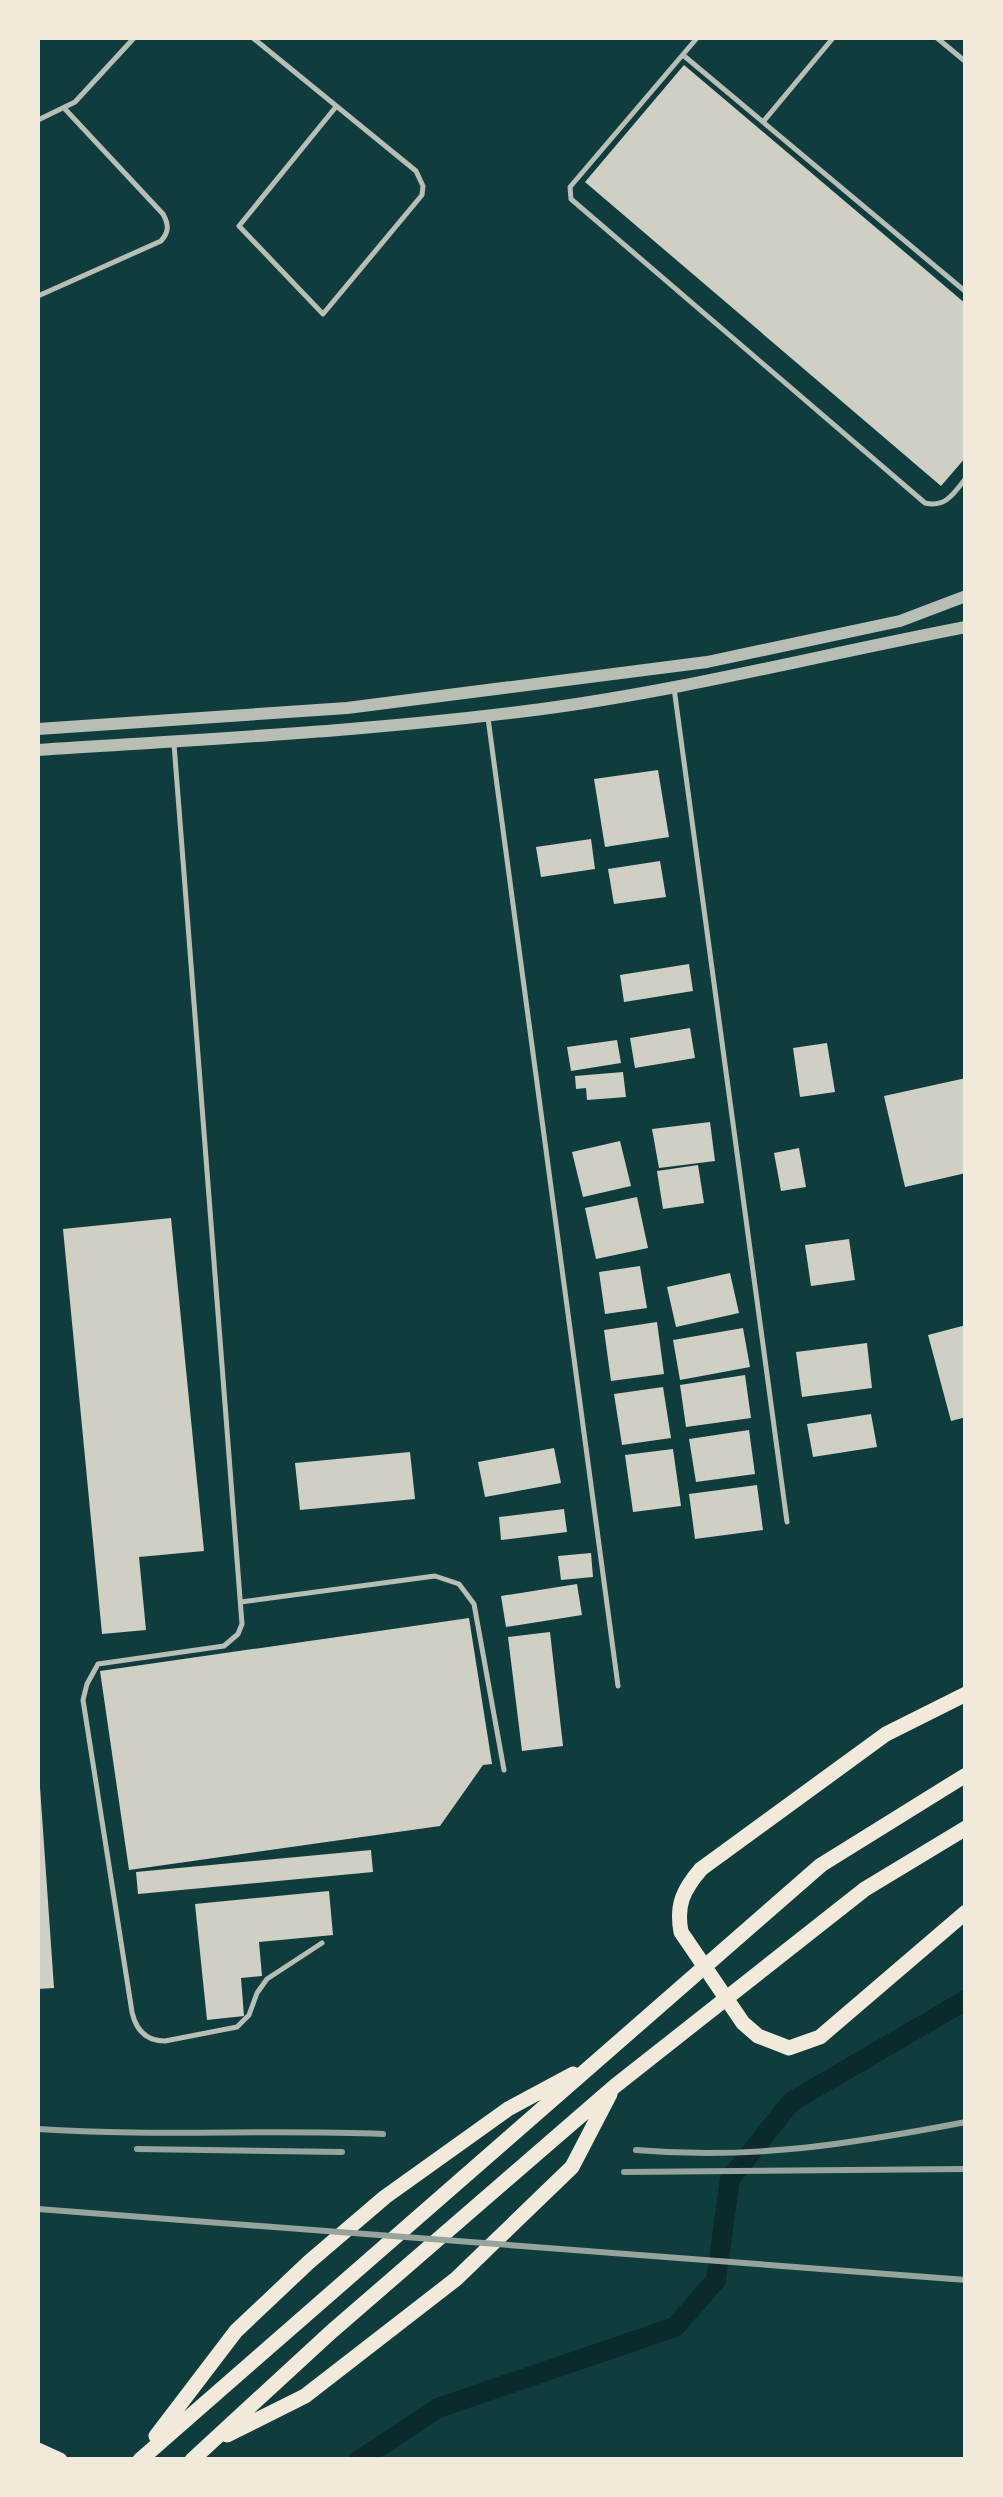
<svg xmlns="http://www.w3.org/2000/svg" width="1003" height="2497" font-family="Roboto,sans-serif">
<rect width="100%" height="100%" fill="#0f3d3e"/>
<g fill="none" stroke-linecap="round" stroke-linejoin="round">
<!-- canal -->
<path stroke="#0a2a2b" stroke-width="20" d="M359 2460 438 2408 675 2327 716 2280 730 2179 791 2102 966 2000"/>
</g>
<!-- building -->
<path fill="#cfcfc3" d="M684 65 966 304V457L941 486 585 182Z
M658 770 669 837 605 847 594 779Z
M591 839 595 869 541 877 536 847Z
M660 861 666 897 614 904 608 869Z
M689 964 693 991 624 1002 620 975Z
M690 1028 695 1058 635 1068 630 1038Z
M617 1040 621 1063 571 1071 567 1047Z
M827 1043 835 1092 800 1097 793 1048Z
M623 1072 626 1097 587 1100 586 1088 576 1089 575 1076Z
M966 1078V1173L905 1187 884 1096Z
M710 1122 715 1161 659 1168 652 1129Z
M620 1141 631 1186 583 1197 572 1152Z
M799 1148 806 1187 781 1191 774 1153Z
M698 1165 704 1203 663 1209 657 1171Z
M637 1197 648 1248 596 1259 585 1208Z
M171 1218 204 1551 139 1557 146 1630 102 1634 63 1229Z
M849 1239 855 1280 811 1286 805 1245Z
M640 1266 647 1308 605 1314 599 1272Z
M730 1273 739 1313 676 1327 667 1287Z
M657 1322 664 1374 611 1381 604 1330Z
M966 1325V1417L951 1421 928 1335Z
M743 1328 750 1367 680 1380 673 1340Z
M867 1343 872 1388 802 1397 796 1352Z
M745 1375 751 1418 686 1427 680 1385Z
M663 1387 671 1438 622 1445 614 1394Z
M871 1414 877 1447 813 1457 807 1424Z
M749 1430 755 1474 696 1482 689 1439Z
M554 1448 561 1483 485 1497 478 1462Z
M673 1449 681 1506 633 1512 625 1455Z
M410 1452 415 1499 300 1510 295 1463Z
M757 1485 763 1530 695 1539 689 1494Z
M564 1509 567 1532 501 1540 499 1517Z
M591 1553 593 1577 561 1580 558 1556Z
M577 1584 582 1615 506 1627 501 1596Z
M469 1618 492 1764 483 1765 440 1826 129 1870 100 1671Z
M550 1632 563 1746 522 1751 508 1637Z
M38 1787H40L54 1988 38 1989Z
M371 1850 373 1872 138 1894 136 1872Z
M329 1891 333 1935 259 1942 262 1976 241 1978 244 2016 207 2020 195 1904Z"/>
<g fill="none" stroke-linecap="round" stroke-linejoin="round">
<!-- service -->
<path stroke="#b8beb3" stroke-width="5" d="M253 38 416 171 423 186 422 195 323 314 239 226 335 108
M697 38 570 187 571 199 925 503C946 508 954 493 966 478
M937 38 966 62
M683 55 966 292
M38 120 75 102 134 38
M763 122 833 38
M38 296 161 241C169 232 169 225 163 214L65 109
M674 688 787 1522
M488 718 618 1686
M174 744 242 1624 238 1634 224 1646 98 1664 87 1684 83 1700 132 2012C136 2030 146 2041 165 2041L237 2027 249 2015 257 1993 267 1979 322 1943
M241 1602 435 1576 459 1584 474 1604 504 1770"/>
<!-- tertiary -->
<path stroke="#b8beb3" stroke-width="12" d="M38 729 347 708 707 662 900 621 966 596
M38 750C206 739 375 731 542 709 685 690 824 654 966 627"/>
<!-- secondary -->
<path stroke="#f1e9da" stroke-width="15" d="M966 1694 886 1734 701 1869C683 1890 676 1905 681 1932L743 2023 758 2036 789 2048 820 2037 966 1912
M227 2435 305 2396 456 2279 572 2167 610 2094
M156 2436 236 2331 309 2262 385 2197 508 2109 573 2074
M38 2450 60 2460
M140 2460 821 1865 966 1775
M192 2460 331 2332 615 2086 865 1889 966 1828"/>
<!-- rail -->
<path stroke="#97a49c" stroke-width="6" d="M38 2129C153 2137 268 2129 383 2134
M137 2149 342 2152
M636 2150C753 2160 851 2144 966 2122
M624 2172 966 2169
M38 2209 966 2280"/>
</g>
<!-- border -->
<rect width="1003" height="2497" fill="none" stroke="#f1e9da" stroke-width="80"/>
</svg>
